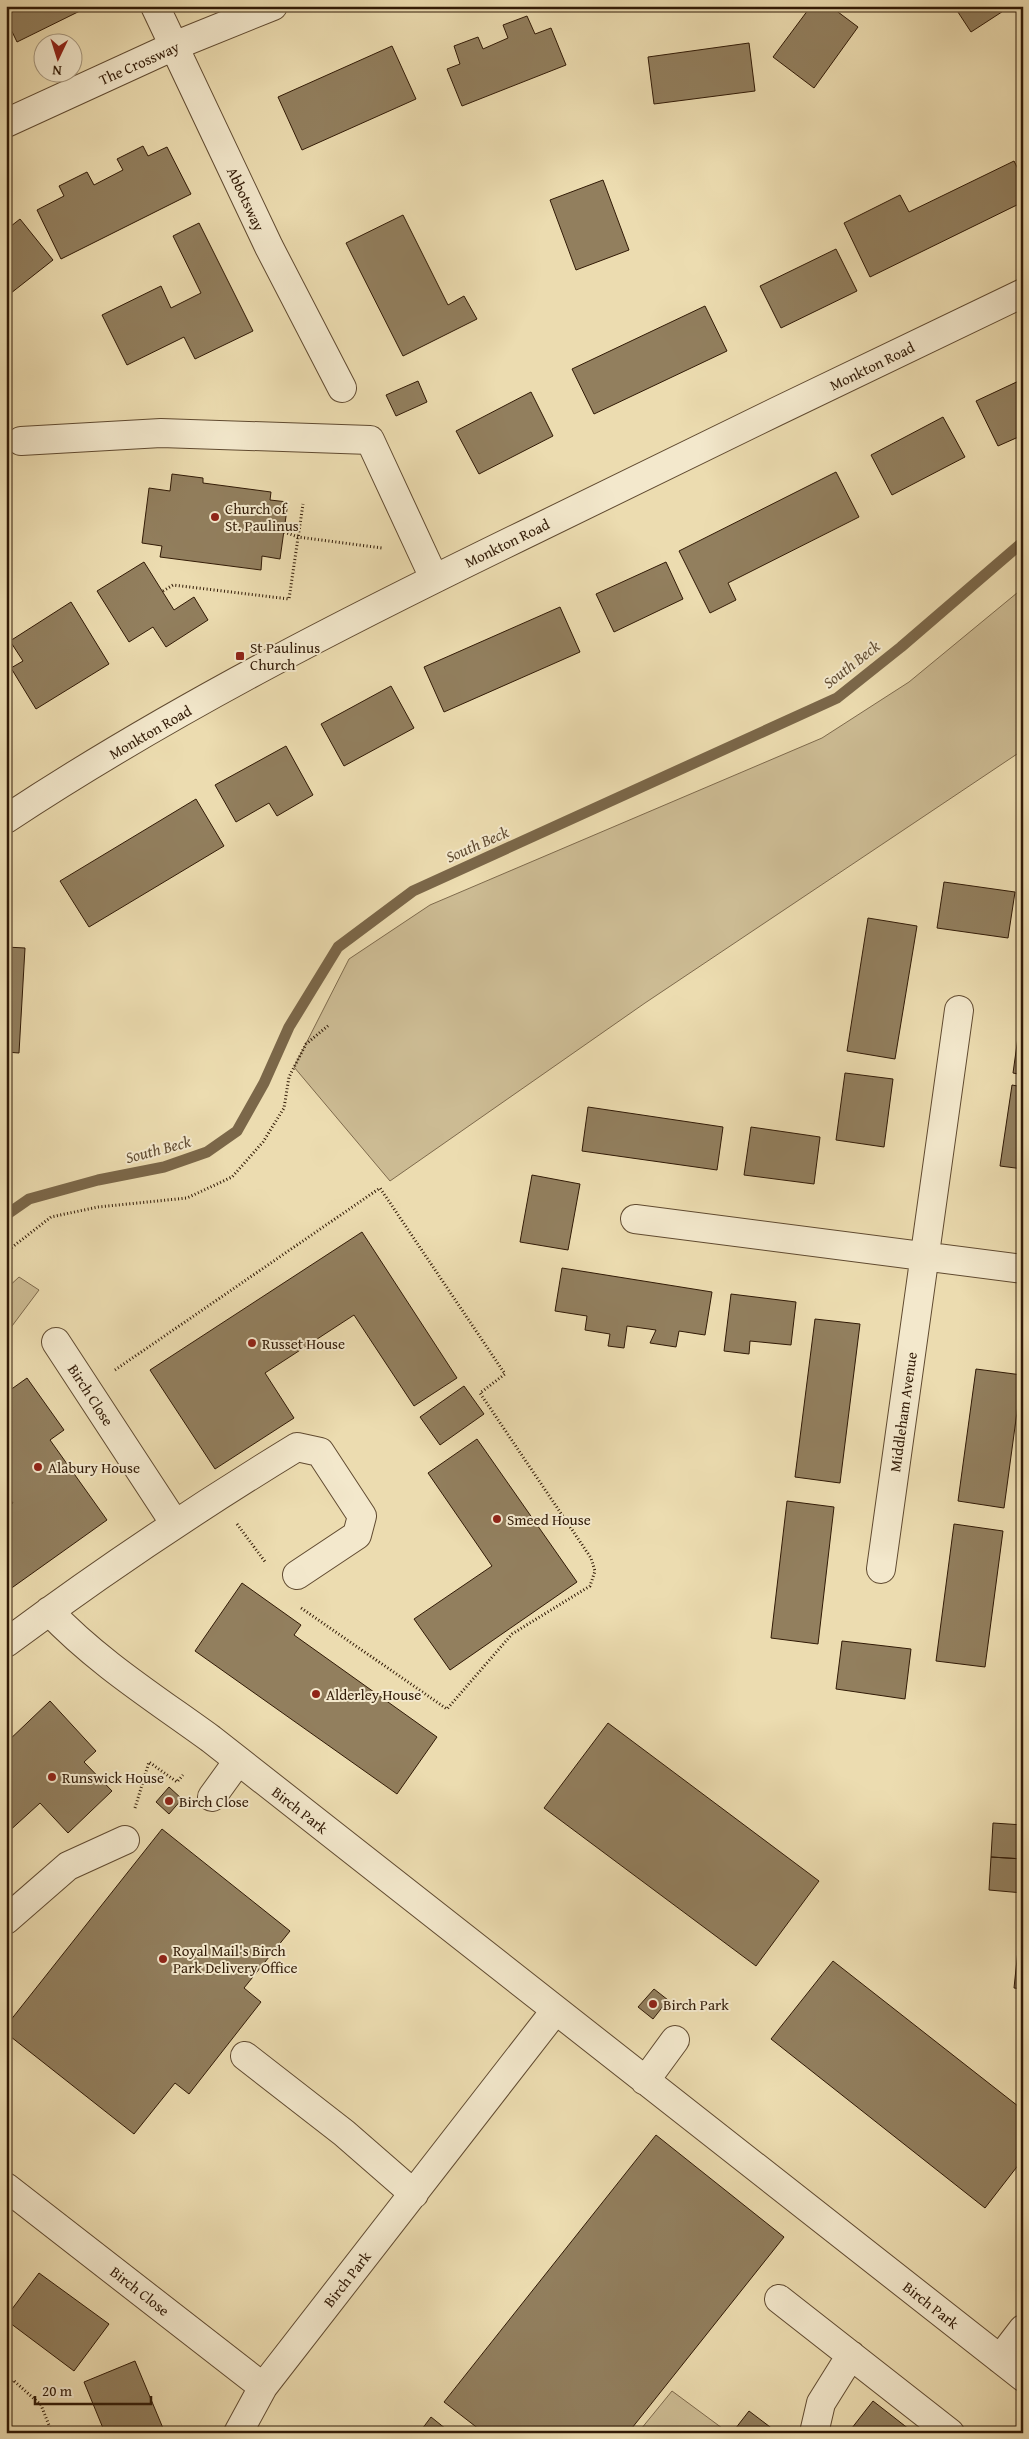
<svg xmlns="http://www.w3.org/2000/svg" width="1029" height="2439" font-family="'Gentium Book Plus',serif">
<rect width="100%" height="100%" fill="#ecdcb0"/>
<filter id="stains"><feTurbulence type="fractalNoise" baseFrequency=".004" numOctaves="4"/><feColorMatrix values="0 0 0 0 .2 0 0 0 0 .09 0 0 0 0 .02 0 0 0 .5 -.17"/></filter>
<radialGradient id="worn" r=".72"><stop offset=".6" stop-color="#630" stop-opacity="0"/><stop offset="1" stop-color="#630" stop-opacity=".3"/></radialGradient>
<!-- green -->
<path fill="#ccbb93" stroke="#7e6a4c" d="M1023 588V750L645 1003 390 1181 294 1067 349 959 430 905 822 738 909 682Z
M19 1277 39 1290 6 1334V1289Z
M672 2391 722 2428 718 2433H645L641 2429Z"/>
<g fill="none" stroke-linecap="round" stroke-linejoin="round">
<!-- stream -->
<path stroke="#7b6749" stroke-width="11" d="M6 1215 29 1199 98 1180 164 1167 207 1152 237 1131 264 1083 289 1027 338 947 413 891 837 698 901 647 1023 542"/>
</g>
<!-- building -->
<path fill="#927f5e" stroke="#311a06" d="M6 6H90L17 42 6 19Z
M811 6H830L858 27 814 88 773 57Z
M954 6H1011L971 32Z
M1016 6H1023V18Z
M527 16 535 34 551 28 566 65 462 106 447 69 460 64 454 46 478 37 483 49 508 38 503 25Z
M749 43 755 91 654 104 648 57Z
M392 46 416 99 302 150 278 97Z
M143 146 148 156 167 147 191 194 61 259 37 210 64 196 59 186 87 172 94 185 123 170 117 159Z
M1014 161 1023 179V202L870 277 844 223 900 195 909 212Z
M603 180 629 250 576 270 550 200Z
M403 215 448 305 464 296 477 319 403 356 346 243Z
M20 219 53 260 6 297V230Z
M199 223 253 331 195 359 184 337 127 365 102 315 161 286 171 308 201 293 173 236Z
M836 249 857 291 781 328 760 286Z
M705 306 727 351 594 414 572 369Z
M1023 379V435L998 446 976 401Z
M418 381 427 402 396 416 386 395Z
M531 392 553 436 479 474 456 431Z
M943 417 965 457 892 495 871 455Z
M836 472 859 517 728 583 736 600 710 613 679 551Z
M172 474 203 478V483L271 492 270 500 288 502 280 559 262 556 261 570 160 557 162 546 142 543 149 488 170 491Z
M144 562 174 610 194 597 208 620 166 647 153 627 129 642 97 591Z
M666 562 683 599 614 632 596 594Z
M71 602 109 664 36 709 11 668 23 661 10 641Z
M560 607 580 652 444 712 424 667Z
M391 686 414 728 344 766 321 724Z
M286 746 313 795 277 816 269 803 236 822 215 785Z
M196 799 224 846 89 927 60 881Z
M944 882 1015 892 1008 938 937 928Z
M868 918 917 926 895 1059 847 1051Z
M6 947 25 948 19 1053 6 1052Z
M1023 1001V1075L1013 1073Z
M845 1073 893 1079 884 1147 836 1140Z
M1012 1085 1023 1087V1169L1000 1166Z
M588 1107 723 1127 717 1170 582 1151Z
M751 1127 820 1137 814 1184 744 1175Z
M532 1175 580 1184 568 1250 520 1242Z
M362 1232 457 1378 414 1406 354 1315 265 1373 294 1418 215 1469 150 1370Z
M562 1268 712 1292 705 1335 679 1331 676 1347 650 1343 656 1330 627 1326 624 1348 608 1346 610 1334 585 1330 587 1316 555 1311Z
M731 1294 796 1302 791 1345 750 1341 749 1354 724 1351Z
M815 1319 860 1324 840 1483 795 1477Z
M976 1369 1022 1375 1004 1508 958 1501Z
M27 1378 64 1430 50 1440 107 1520 6 1592V1508L13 1503 6 1494V1393Z
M464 1386 484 1414 440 1445 420 1417Z
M477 1439 577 1582 450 1670 414 1619 492 1566 428 1473Z
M787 1501 834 1507 818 1644 771 1638Z
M954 1524 1003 1531 985 1667 936 1661Z
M242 1583 301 1625 294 1635 437 1737 397 1794 195 1651Z
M842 1641 911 1649 905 1699 836 1689Z
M50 1701 96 1751 84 1762 112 1791 68 1833 40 1803 6 1834V1743Z
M608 1723 819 1881 756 1966 544 1808Z
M169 1787 182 1799 169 1814 156 1802Z
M993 1823 1023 1825V1859L991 1857Z
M162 1829 290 1931 244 1988 261 2002 189 2094 175 2083 134 2134 6 2033V2026Z
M991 1857 1023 1859V1893L989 1890Z
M1021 1921H1023V1989L1014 1988Z
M833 1961 1023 2110V2159L985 2208 771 2039Z
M654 1989 668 2000 653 2019 638 2007Z
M656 2135 784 2237 628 2433H484L444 2402Z
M39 2273 109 2324 74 2371 6 2320V2317Z
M135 2361 165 2433H105L84 2382Z
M873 2401 914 2433H848Z
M749 2411 778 2433H732Z
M431 2417 451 2433H419Z"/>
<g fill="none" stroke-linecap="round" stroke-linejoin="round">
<!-- minor casing -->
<g stroke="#604a30" stroke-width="30">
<path id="minor" d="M155 6 269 247 342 388
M6 123 174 46 273 6
M21 441 161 433 370 440 434 578
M6 819C174 708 355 617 536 529 698 449 860 371 1023 293
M635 1219 1023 1269
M56 1342 175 1524
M881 1569 959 1010
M49 1611C96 1661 156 1699 211 1739L1023 2377
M6 1643C100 1573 197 1508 297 1447L320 1452 362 1516 357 1535 297 1575
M212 1797 238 1761
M6 1920 68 1866 125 1840
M245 2056 344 2133 414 2194
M645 2081 675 2040
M6 2187 263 2387
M779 2299 950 2433
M1000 2359 1023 2329
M238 2433 263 2387 555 2011
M814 2433 821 2403 851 2355"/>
</g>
<!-- path -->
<path stroke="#311a06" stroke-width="3" stroke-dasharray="1 2.5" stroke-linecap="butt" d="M284 532 298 537 382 548
M163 591 173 585 289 599 303 504
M6 1252 51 1217 98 1207 187 1198 232 1177 263 1142 284 1108 289 1077 306 1044 329 1025
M115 1370 380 1188 505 1374 480 1393 591 1558 595 1571 590 1586 512 1634 447 1709 301 1608
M237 1524 266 1563
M135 1808 149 1762 177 1782 183 1775
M6 2390 13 2380 41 2405 52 2433"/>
<!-- minor -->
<use href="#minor" stroke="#f3e8cc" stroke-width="28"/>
</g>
<!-- markers -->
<g fill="#8f2418" stroke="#f3e8cc" stroke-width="2">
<circle cx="215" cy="517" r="5"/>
<rect x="235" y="651" width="10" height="10" rx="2.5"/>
<circle cx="252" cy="1343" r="5"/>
<circle cx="38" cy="1467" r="5"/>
<circle cx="497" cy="1519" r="5"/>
<circle cx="316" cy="1694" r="5"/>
<circle cx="52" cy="1777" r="5"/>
<circle cx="169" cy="1801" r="5"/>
<circle cx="163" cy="1959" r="5"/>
<circle cx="653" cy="2004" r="5"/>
</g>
<g text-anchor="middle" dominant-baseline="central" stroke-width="4" stroke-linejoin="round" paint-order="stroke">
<!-- street labels -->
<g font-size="15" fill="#311a06" stroke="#f3e8cc">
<text transform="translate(139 63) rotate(-24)">The Crossway</text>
<text transform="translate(246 199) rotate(65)">Abbotsway</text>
<text transform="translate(872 366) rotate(-26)">Monkton Road</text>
<text transform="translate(507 543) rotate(-26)">Monkton Road</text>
<text transform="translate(150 732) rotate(-30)">Monkton Road</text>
<text transform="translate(91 1395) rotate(57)">Birch Close</text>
<text transform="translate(903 1412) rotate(-82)">Middleham Avenue</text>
<text transform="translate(300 1810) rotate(38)">Birch Park</text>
<text transform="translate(347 2279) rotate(-52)">Birch Park</text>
<text transform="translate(140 2291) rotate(38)">Birch Close</text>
<text transform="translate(931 2305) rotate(38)">Birch Park</text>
</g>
<!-- poi labels -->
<g font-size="15" fill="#311a06" stroke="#f3e8cc" text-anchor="start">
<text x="225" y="508">Church of<tspan x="225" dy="17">St. Paulinus</tspan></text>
<text x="250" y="647">St Paulinus<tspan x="250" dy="17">Church</tspan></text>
<text x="262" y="1343">Russet House</text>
<text x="48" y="1467">Alabury House</text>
<text x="507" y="1519">Smeed House</text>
<text x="326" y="1694">Alderley House</text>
<text x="62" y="1777">Runswick House</text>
<text x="179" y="1801">Birch Close</text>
<text x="173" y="1950">Royal Mail's Birch<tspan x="173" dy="17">Park Delivery Office</tspan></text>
<text x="663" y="2004">Birch Park</text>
</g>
<!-- water labels -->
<g font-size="16" font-style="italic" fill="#624d33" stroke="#f3e8cc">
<text transform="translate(851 664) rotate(-38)">South Beck</text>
<text transform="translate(477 844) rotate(-24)">South Beck</text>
<text transform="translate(158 1149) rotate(-15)">South Beck</text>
</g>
</g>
<!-- margin -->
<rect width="1029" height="2439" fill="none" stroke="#ecdcb0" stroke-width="25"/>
<rect x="8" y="8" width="1014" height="2424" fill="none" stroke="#311a06" stroke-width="2.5"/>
<rect x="12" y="12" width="1004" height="2414" fill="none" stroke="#311a06"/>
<!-- north arrow -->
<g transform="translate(58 58) rotate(184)"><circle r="24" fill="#f3e8cc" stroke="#a5967d"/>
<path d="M0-4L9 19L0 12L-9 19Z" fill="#8f2418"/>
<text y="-8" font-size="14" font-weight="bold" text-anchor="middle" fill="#311a06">N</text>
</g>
<!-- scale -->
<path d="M35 2396v8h116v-8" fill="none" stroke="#311a06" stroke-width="2.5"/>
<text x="42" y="2396" font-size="15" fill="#311a06" stroke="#f3e8cc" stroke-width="4" paint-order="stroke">20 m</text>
<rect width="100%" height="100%" filter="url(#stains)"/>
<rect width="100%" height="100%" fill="url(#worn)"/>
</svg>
